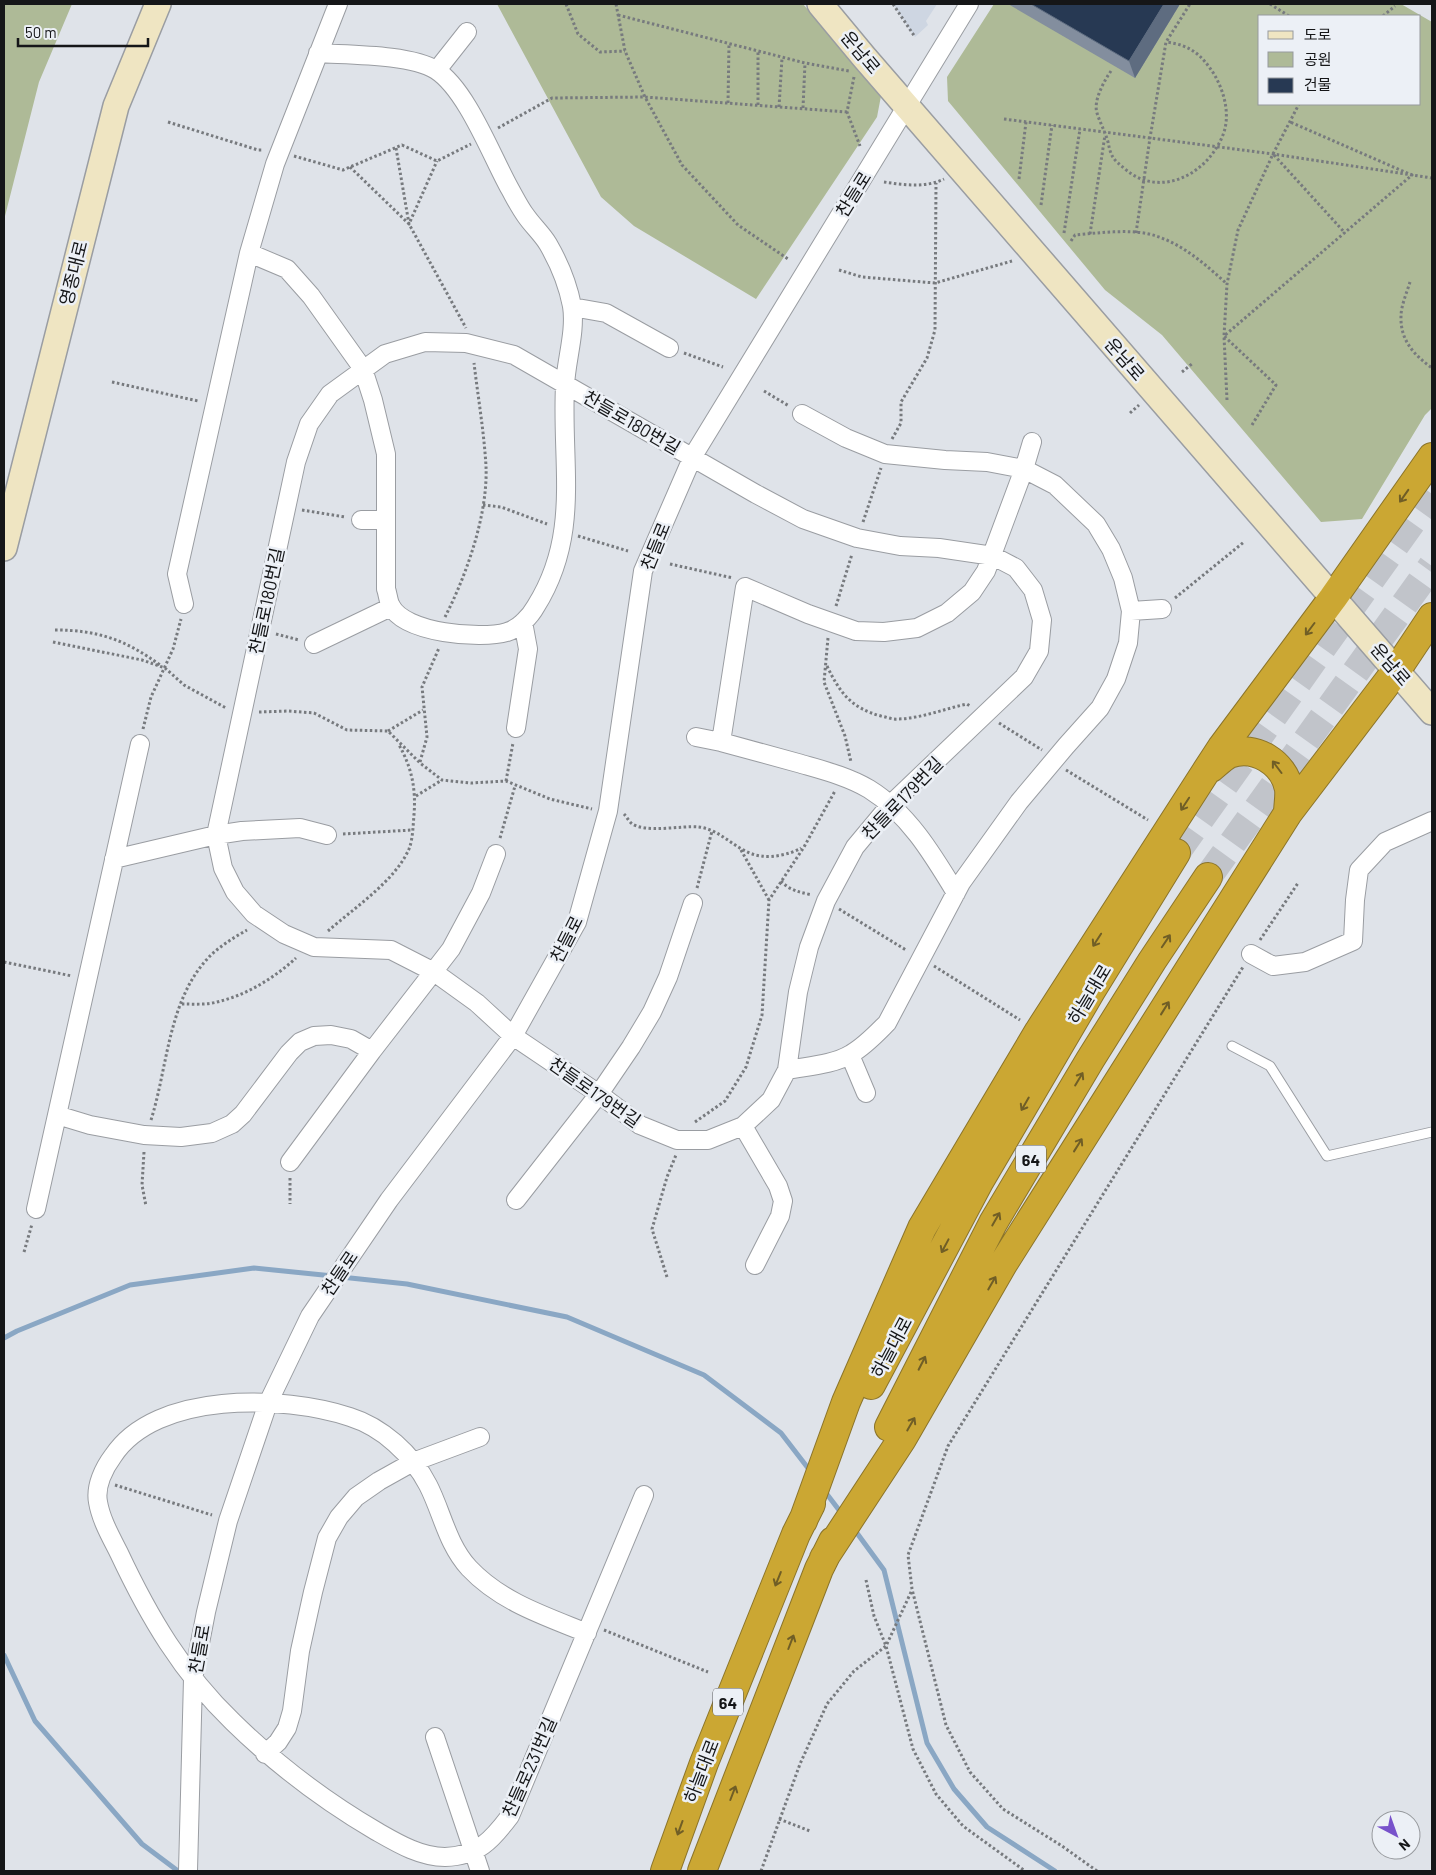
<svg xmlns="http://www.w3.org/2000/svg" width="1436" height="1875" font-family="Barlow,'Noto Sans KR',sans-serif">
<rect width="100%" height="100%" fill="#dfe3e9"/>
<!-- built -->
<path fill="#ced6e2" d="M893 4H937L926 21 928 25 915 37Z"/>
<!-- green -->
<path fill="#aeba97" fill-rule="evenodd" d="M4 4H72L39 82 4 220Z
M497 4H803L881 96 877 117 756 299 634 226 601 197Z
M994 4H1401L1432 22V408L1425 415 1362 519 1321 522 1162 335 1105 290 948 101 947 77ZM1260 16H1420V104H1260Z"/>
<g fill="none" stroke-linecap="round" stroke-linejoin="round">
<!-- stream -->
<path stroke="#8aa7c4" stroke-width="5" d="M341 1277 407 1284 567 1317 704 1375 781 1433 811 1472
M4 1338 17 1331 130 1285 254 1268 333 1276
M823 1489 842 1514
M854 1529 884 1570 927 1743 954 1789 987 1827 1055 1871
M4 1655 35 1721 142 1844 178 1871"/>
<!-- highway-tunnel -->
<path stroke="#c1c4ca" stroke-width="28" stroke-dasharray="28 14" stroke-linecap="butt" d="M1176 853 1432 494
M1208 877 1432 566"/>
<!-- lane casing -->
<g stroke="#9a9da2" stroke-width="11">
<path id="lane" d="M1232 1046 1270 1066 1327 1156 1432 1132"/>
</g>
<!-- street casing -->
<g stroke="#9a9da2" stroke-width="20">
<path id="street" d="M437 70 467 32
M249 253 287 269 311 296 363 369 373 400 386 454V589C388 594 388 601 391 606 404 633 481 640 507 632 518 629 530 617 536 606 581 534 561 465 565 386 566 360 576 332 572 306 568 285 559 263 548 244 542 234 533 226 526 216 520 208 515 198 510 189 492 157 467 90 436 70 410 54 349 55 318 53
M572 307 606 313 669 348
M425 342 466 343 514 355 756 494 803 519 857 538 900 546 939 548 993 556 1016 568 1033 590 1042 620 1039 651 1024 677 890 805 855 847 826 901 809 947 798 992 787 1070 771 1100 743 1126 708 1140H677L640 1125 599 1094 513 1036 477 1003 434 972 391 950 314 947 284 934 254 914 235 892 223 868 216 835 296 462 309 424 330 394 385 354Z
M361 520H385
M184 604 177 574 249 253 275 164 338 4
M1131 611 1162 609
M314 644 391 607
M516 728 528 649 523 622
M696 737 721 742
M114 859 216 835 242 831 300 828 327 835
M956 893C933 855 908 813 869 789 847 776 822 770 798 763 772 756 746 749 721 742L745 587 808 614 856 631 884 632 917 628 947 613 972 592 986 571 1024 469 1032 442
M1251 954 1273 966 1305 962 1353 941 1355 900 1359 870 1385 842 1432 821
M850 1055 866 1093
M787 1070C807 1066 833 1065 851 1054 865 1046 876 1034 887 1023L961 883 1019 802 1066 746 1100 708 1116 679 1128 643 1131 611 1123 578 1111 549 1096 524 1055 485 1024 469 987 462 945 460 885 454 846 438 802 414
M57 1115 90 1125 144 1135 181 1137 212 1133 232 1124 243 1114 289 1053 300 1042 314 1036 331 1035 351 1039 372 1051 451 949 481 893 496 854
M743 1126 778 1186 783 1201 780 1216 755 1265
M290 1162 372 1051
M516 1200 599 1094 631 1047 652 1012 668 977 693 903
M36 1209 140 744
M587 1633C545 1616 501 1602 469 1568 447 1544 442 1512 428 1485 412 1454 382 1427 350 1417 283 1395 156 1391 113 1456 104 1468 95 1486 98 1502 101 1520 111 1537 119 1553 149 1617 182 1673 233 1722 277 1765 323 1800 376 1831 397 1843 420 1857 445 1857 478 1856 492 1840 510 1816L644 1495
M435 1737 480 1871
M265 1754 278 1742 287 1728 292 1711 300 1651 313 1592 327 1538 339 1517 356 1497 379 1481 413 1462 480 1437
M188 1871 193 1679 206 1612 228 1521 268 1403 310 1316 389 1200 513 1036 577 922 608 811 643 571 693 456 969 4"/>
</g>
<!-- secondary casing -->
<g stroke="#9a9da2" stroke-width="28">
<path id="secondary" d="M820 4 864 57 1432 712
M4 548 116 106 158 4"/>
</g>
<!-- highway casing -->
<g stroke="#8b742a" stroke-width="30">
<path id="highway" d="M1211 768C1216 764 1223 757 1229 754 1255 744 1284 763 1289 789 1290 797 1288 806 1288 813
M871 1385 979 1182 1091 991 1176 853
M889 1427 993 1223 1090 1060 1152 961 1208 877
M803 1521 846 1402 922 1228 1039 1031 1205 773 1222 747 1333 598 1432 457
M824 1558 902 1439 1003 1264 1288 813 1396 671 1432 617
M665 1871 704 1763 796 1534 811 1504
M702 1871 819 1569 833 1541"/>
</g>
<!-- path -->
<path stroke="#777a7e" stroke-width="3" stroke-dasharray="2.5 2.5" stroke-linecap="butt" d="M566 4 578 34 600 52 625 51
M616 4 625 51 645 97 682 165 738 225 788 259
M893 4 915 37
M1270 4 1289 16
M618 15 805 63 849 71
M1383 16 1395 6
M1111 71C1104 81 1093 101 1097 113 1100 123 1105 131 1108 142 1111 157 1113 159 1125 169 1161 200 1210 173 1224 132 1230 113 1224 91 1214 74 1201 54 1190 45 1166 42
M854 77 847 112 860 146
M728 103 729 44
M758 105V51
M779 107 782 58
M803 108 805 63
M1004 119 1273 154 1432 178
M168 122 258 150H262
M498 128 552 98 645 97 847 112
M396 148 409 224 466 328
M1274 155 1345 233
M294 156 343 170 402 145 437 161 471 144
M350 167 409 224 437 161
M1019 179 1026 122
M884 182C904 185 926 188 944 179
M1041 205 1052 125
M1064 233 1080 129
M1136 233 1150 138 1166 42 1190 4
M1090 234 1105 135
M1071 241 1075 235C1099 233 1133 228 1156 236 1184 245 1206 265 1227 284
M839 270 862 277 935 283 1012 261
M1410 282C1407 292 1401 306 1401 316 1400 340 1414 355 1432 368
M684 353 723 367
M1182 372 1193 363
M112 382 198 401
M764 391 789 406
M1227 400 1224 336 1227 284 1238 230 1273 154 1299 104
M1130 413 1139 405
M1252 425 1276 385 1224 336 1412 175 1290 122
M892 439 901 423V402L927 358 935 330 936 183
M483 505 501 507 547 524
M302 510 345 517
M863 522 881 468
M578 536 628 551
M670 564 733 578
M1175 598 1244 542
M836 606 852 554
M445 617C467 574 488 514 486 466 484 432 478 397 474 363
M55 630C98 630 126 640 160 665
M276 634 299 640
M828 638 824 682 845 736 851 762
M53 642 142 660 165 668 184 685 226 708
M827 666C840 693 851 708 881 716 887 717 893 720 899 719 922 718 944 709 967 704L970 706
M259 712 288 711 314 713 347 730 388 731 420 763 442 780 471 783 506 781 550 799 592 809
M999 723 1042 750
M143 729 151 697 173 649 181 619
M388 731 423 710
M420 762 427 737 422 687 439 648
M1066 770 1148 820
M506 781 513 743
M416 796 442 780
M624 814C626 816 628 820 631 823 645 834 682 825 699 827 723 830 737 853 761 856 773 858 791 854 801 848
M343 834 412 830
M500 838 515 786
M741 850 769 900
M781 881C790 891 800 892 812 895
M697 888 712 831
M839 909 906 950
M328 931C354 908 395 881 409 849 413 839 413 825 414 815 416 789 412 768 399 745
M1260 940 1298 883
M4 962 72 976
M934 966 1020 1020
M182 1004C193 1004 206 1005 217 1002 247 995 274 978 296 958
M151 1120C168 1066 168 1000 209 957 220 946 233 938 247 930
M695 1122 725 1101 746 1067 762 1015 769 900 804 847 835 791
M144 1152 142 1185 146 1206
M290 1178V1204
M24 1252 32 1224
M667 1277 652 1229 667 1177 676 1155
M115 1485 212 1515
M866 1580 874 1616 886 1646 913 1749 936 1794 963 1826 1025 1871
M604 1630 708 1672
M779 1819 810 1831
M761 1871 800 1764 827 1704 854 1671 886 1646 912 1590
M1097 1871 1062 1846 1003 1809 970 1772 946 1725 912 1589 908 1555 948 1446 1243 967"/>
<!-- lane -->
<use href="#lane" stroke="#fff" stroke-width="9"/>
<!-- street -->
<use href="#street" stroke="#fff" stroke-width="18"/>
<!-- secondary -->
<use href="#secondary" stroke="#efe5c2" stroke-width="25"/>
<!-- highway -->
<use href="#highway" stroke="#cba733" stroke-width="28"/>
</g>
<!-- wall -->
<path fill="#838e9e" d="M1008 4H1180L1135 78Z"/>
<!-- shaded-wall -->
<path fill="#5e6c80" d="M1164 4H1180L1135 78 1129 61Z"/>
<!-- building -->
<path fill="#273953" stroke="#5e6c80" d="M1031 4H1164L1129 61Z"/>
<!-- one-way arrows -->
<defs><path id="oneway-shaft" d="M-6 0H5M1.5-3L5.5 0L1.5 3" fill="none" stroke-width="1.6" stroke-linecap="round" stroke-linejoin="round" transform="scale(1.25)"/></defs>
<g stroke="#705e26">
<use href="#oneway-shaft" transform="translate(1404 496) rotate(125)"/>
<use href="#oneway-shaft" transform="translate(1310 629) rotate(127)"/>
<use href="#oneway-shaft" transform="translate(1277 767) rotate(-127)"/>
<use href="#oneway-shaft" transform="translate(1185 804) rotate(123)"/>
<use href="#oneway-shaft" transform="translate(1097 940) rotate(123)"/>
<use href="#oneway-shaft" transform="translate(1166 941) rotate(-56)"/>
<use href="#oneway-shaft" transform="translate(1165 1008) rotate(-58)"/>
<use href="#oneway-shaft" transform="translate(1079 1079) rotate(-59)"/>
<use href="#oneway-shaft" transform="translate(1025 1104) rotate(120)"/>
<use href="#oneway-shaft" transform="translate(1078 1145) rotate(-58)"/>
<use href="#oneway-shaft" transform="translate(996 1219) rotate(-60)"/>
<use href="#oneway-shaft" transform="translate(945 1246) rotate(118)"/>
<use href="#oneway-shaft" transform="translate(992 1283) rotate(-60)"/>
<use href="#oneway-shaft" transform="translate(922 1363) rotate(-63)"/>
<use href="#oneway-shaft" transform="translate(911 1424) rotate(-60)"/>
<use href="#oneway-shaft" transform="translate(778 1579) rotate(112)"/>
<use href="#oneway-shaft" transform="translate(791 1642) rotate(-69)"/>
<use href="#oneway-shaft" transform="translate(733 1793) rotate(-69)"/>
<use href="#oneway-shaft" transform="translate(680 1828) rotate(110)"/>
</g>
<g text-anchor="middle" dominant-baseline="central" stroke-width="5" stroke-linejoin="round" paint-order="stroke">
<!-- shield labels -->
<g fill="#ecf0f6" stroke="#56575b" stroke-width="1">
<rect x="1016" y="1145.5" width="30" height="27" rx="4"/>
<rect x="713" y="1688.5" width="30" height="27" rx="4"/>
</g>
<g font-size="16" font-weight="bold" fill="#151618">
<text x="1031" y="1159">64</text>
<text x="728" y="1702">64</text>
</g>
<!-- street labels -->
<g font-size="18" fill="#151618" stroke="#ecf0f6">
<text transform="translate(861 52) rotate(50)">운남로</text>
<text transform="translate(853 194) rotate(-58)">찬들로</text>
<text transform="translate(73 273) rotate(-76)">영종대로</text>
<text transform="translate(1125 359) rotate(49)">운남로</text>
<text transform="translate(632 422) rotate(30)">찬들로180번길</text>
<text transform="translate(655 546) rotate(-68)">찬들로</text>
<text transform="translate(266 601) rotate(-78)">찬들로180번길</text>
<text transform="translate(1391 664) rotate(49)">운남로</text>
<text transform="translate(902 798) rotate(-46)">찬들로179번길</text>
<text transform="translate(566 939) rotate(-63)">찬들로</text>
<text transform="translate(1089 994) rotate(-59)">하늘대로</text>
<text transform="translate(595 1092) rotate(35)">찬들로179번길</text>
<text transform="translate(339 1273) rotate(-56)">찬들로</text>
<text transform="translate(891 1347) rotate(-62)">하늘대로</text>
<text transform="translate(199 1649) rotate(-80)">찬들로</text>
<text transform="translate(529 1767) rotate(-66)">찬들로231번길</text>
<text transform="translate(701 1771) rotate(-69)">하늘대로</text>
</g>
</g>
<!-- border -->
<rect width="1436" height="1875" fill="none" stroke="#151618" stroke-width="10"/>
<!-- legend -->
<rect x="1258" y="15" width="162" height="90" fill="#ecf0f6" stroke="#96999d"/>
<rect x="1268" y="31" width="25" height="8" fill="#efe5c2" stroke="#96999d"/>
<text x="1304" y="40" font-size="15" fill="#151618">도로</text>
<rect x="1268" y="52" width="25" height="15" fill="#aeba97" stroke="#96999d"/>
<text x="1304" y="65" font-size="15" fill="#151618">공원</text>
<rect x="1268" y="78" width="25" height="15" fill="#273953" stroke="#96999d"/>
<text x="1304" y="90" font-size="15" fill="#151618">건물</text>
<!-- north arrow -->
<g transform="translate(1396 1835) rotate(139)"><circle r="24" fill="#ecf0f6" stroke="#96999d"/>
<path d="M0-4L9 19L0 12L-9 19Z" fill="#7852cb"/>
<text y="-8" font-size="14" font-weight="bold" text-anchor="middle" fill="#151618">N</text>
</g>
<!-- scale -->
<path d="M18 38v8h130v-8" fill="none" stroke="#151618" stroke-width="2.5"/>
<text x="25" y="38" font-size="15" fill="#151618" stroke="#ecf0f6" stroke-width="4" paint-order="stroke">50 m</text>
</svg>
